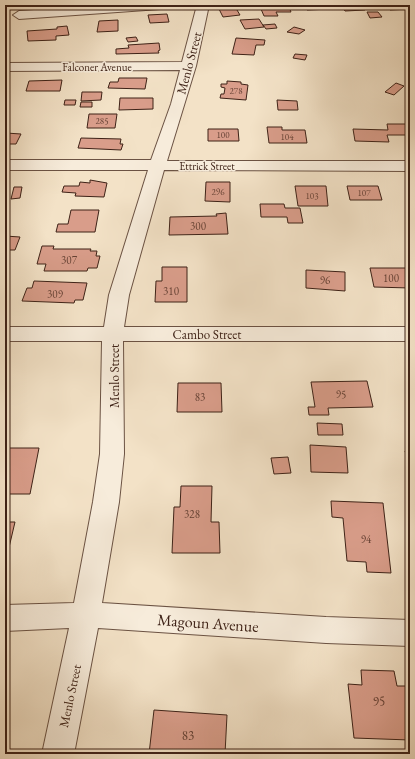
<svg xmlns="http://www.w3.org/2000/svg" width="415" height="759" font-family="'EB Garamond',serif">
<rect width="100%" height="100%" fill="#f3e2c7"/>
<filter id="stains"><feTurbulence type="fractalNoise" baseFrequency=".005" numOctaves="4"/><feColorMatrix values="0 0 0 0 .2 0 0 0 0 .09 0 0 0 0 .02 0 0 0 .5 -.17"/></filter>
<radialGradient id="worn" r=".72"><stop offset=".6" stop-color="#630" stop-opacity="0"/><stop offset="1" stop-color="#630" stop-opacity=".3"/></radialGradient>
<!-- building -->
<path fill="#d99d8a" stroke="#3e2217" d="M234 5 240 15 223 17 219 9H222L220 6Z
M268 5H288L291 12H276L278 16H264L261 9 270 8Z
M305 5H329L331 9 307 10Z
M341 5H361L365 10 345 11Z
M386 5H410V9L390 10Z
M367 12H378L382 17 370 18Z
M167 14 169 22 150 23 148 15Z
M259 19 264 27 245 29 240 20Z
M118 20V31L97 32 99 21Z
M275 24 277 28 266 29 263 25Z
M67 26 69 35 56 36V40L28 41 27 31 57 29V27Z
M294 27 305 30 299 34 287 32Z
M136 37 138 41 128 42 126 38Z
M236 38 265 40 264 45H256L254 55 232 54Z
M159 43 160 50 158 51 159 53 116 54V49L129 48 128 45Z
M295 54 307 55 305 60 293 58Z
M119 78H147L145 89 108 88 110 82H118Z
M62 80 60 91H26L29 81Z
M227 81 241 82V84L248 85 246 100 220 98 221 94H224L225 88 221 87V84H227Z
M396 83 404 86 394 95 385 92Z
M82 92H102L101 100 81 101Z
M120 98H153V109L119 110Z
M65 100H76L75 105H64Z
M277 100 297 101 298 110H278Z
M81 102H92V107H80Z
M89 114H117L115 128H87Z
M387 124H408L410 135H387L389 142 355 141 353 129 388 130Z
M267 127H282V130H305L307 143H269Z
M208 129H238L239 141H208Z
M6 133 21 134 16 144H5Z
M81 138 121 139 120 144H123L121 150 78 148Z
M90 180 107 183 104 197 75 196 76 193 62 192 64 186H79L80 182 90 183Z
M206 182H230V202L205 201Z
M295 186H326L328 206H298Z
M347 186H378L382 200H350Z
M14 187H22L20 198 11 199Z
M260 204H284L285 208H300L303 223H288L287 217H261Z
M71 210H99L95 232H56L58 224H68Z
M226 213 228 234 169 235 170 217 217 216 216 214Z
M5 236 20 237 15 250H5Z
M42 246H54L53 249H91L90 251H97L96 256H100L97 268H88L87 271H44L46 264H37Z
M162 267H187V302H155L156 281H162Z
M370 268H410V288L374 287Z
M306 270 345 272V291L306 288Z
M34 281 87 283 83 300H75L74 303 22 301 27 288H32Z
M367 381 373 407 328 408 329 415H309L308 407H315L311 382Z
M178 383H221L222 412H177Z
M317 423 342 424 343 435H318Z
M310 445 346 447 348 473 311 472Z
M5 448H39L30 494H5Z
M405 451H410V467Z
M288 457 291 473 274 474 271 458Z
M181 486H212L211 522H219L220 553H172L174 507H180Z
M331 501 383 503 391 573 367 572 366 562 347 561 343 518 332 517Z
M5 522H15L7 556H5Z
M361 670 394 671 397 686H406L410 715V740L354 738 348 684 362 685Z
M154 710 227 715 225 754H149Z"/>
<g fill="none" stroke-linecap="round" stroke-linejoin="round">
<!-- street casing -->
<g stroke="#6b5243" stroke-width="2">
<path id="street" d="M109 5H166L160 9 19 19 13 15 19 11Z
M197 5H209L196 66 167 161H410V171L164 170 129 295 124 327H410V341H123L124 454 119 502 102 603 326 617 410 620V646L326 643 98 628 74 754H42L69 628 5 631V605L74 603 93 502 100 454 102 341H5V327H104L109 295 148 170H5V160H151L171 104 180 70 5 71V63L182 62Z"/>
</g>
<!-- street -->
<use href="#street" fill="#f7ecdb" fill-rule="evenodd"/>
</g>
<g text-anchor="middle" dominant-baseline="central" stroke-width="3" stroke-linejoin="round" paint-order="stroke">
<!-- far-number labels -->
<g font-size="9" fill="#654134">
<text x="236" y="91">278</text>
<text x="102" y="121">285</text>
<text x="223" y="135">100</text>
<text x="287" y="137">104</text>
<text x="218" y="192">296</text>
<text x="364" y="193">107</text>
<text x="312" y="196">103</text>
</g>
<!-- far-street labels -->
<g font-size="11" fill="#3e2217" stroke="#f7ecdb">
<text x="97" y="67">Falconer Avenue</text>
<text x="207" y="166">Ettrick Street</text>
</g>
<!-- number labels -->
<g font-size="11" fill="#654134">
<text x="198" y="226">300</text>
<text x="69" y="260">307</text>
<text x="391" y="278">100</text>
<text x="325" y="280">96</text>
<text x="171" y="291">310</text>
<text x="55" y="294">309</text>
<text x="341" y="394">95</text>
<text x="200" y="397">83</text>
<text x="192" y="514">328</text>
<text x="366" y="539">94</text>
</g>
<!-- street labels -->
<g font-size="13" fill="#3e2217" stroke="#f7ecdb">
<text transform="translate(189 63) rotate(-75)">Menlo Street</text>
<text x="207" y="334">Cambo Street</text>
<text transform="translate(114 376) rotate(-90)">Menlo Street</text>
<text transform="translate(70 696) rotate(-78)">Menlo Street</text>
</g>
<!-- near-number labels -->
<g font-size="13" fill="#654134">
<text x="379" y="701">95</text>
<text x="188" y="735">83</text>
</g>
<!-- near-street labels -->
<g font-size="16" fill="#3e2217" stroke="#f7ecdb">
<text transform="translate(208 623) rotate(4)">Magoun Avenue</text>
</g>
</g>
<!-- margin -->
<rect width="415" height="759" fill="none" stroke="#f3e2c7" stroke-width="20"/>
<rect x="6" y="6" width="403" height="747" fill="none" stroke="#3e2217" stroke-width="2"/>
<rect x="10" y="10" width="395" height="739" fill="none" stroke="#3e2217"/>
<rect width="100%" height="100%" filter="url(#stains)"/>
<rect width="100%" height="100%" fill="url(#worn)"/>
</svg>
